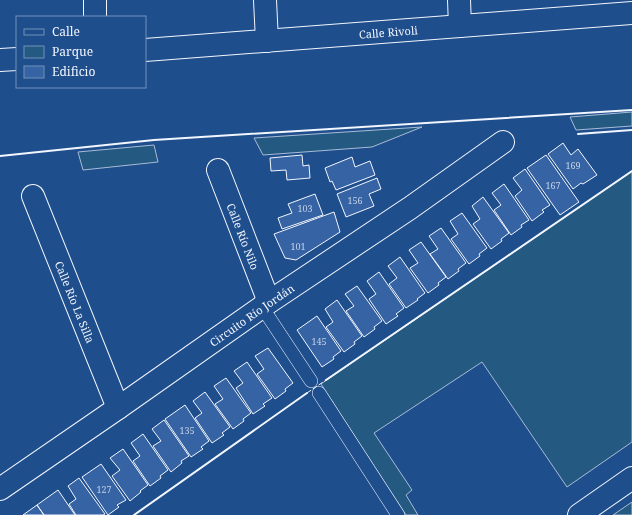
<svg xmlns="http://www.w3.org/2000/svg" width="632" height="515" font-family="'Noto Serif',serif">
<rect width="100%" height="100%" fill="#1f4e8c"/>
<!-- green -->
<path fill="#245a82" stroke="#a8bbd7" d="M632 112V126L576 130 570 117Z
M422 127 372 147 263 155 254 138Z
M154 145 158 162 83 170 78 152Z
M632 171V442L567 487 482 362 374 433 412 490 406 495 418 515H406L321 384Z
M632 502V515H613Z"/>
<!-- building -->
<path fill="#3563a3" stroke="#f2f6ff" d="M563 143 571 155 578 149 597 175 583 184 581 183 573 189 548 154Z
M302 155 303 166 309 165 310 178 287 180 286 170 271 171 270 158Z
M546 155 579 202 560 215 527 168Z
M352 157 355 167 370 161 375 175 336 190 332 181 330 182 325 168Z
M525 169 550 205 542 210 544 212 532 221 515 196 522 190 513 178Z
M377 178 381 189 369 194 374 206 346 217 337 194Z
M504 184 529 220 521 225 522 227 511 235 494 210 501 205 492 193Z
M315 194 323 215 282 229 278 218 292 213 288 204Z
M483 197 509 233 501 239 502 241 491 249 473 224 480 219 472 206Z
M334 212 340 232 296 260 285 258 274 234Z
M462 213 487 248 479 254 480 256 469 264 451 239 458 234 450 221Z
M441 228 466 263 458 269 459 271 448 279 430 254 438 249 429 236Z
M421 242 446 277 438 283 439 285 428 293 410 268 418 263 409 250Z
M400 257 425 293 417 299 418 300 406 308 389 284 397 278 388 266Z
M379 272 404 308 396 314 398 316 386 324 369 299 376 294 367 281Z
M357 286 382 321 374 327 375 329 364 337 346 311 354 306 345 294Z
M337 300 362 336 354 342 355 344 344 352 326 327 333 322 325 309Z
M317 316 341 351 333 357 334 359 322 367 297 330Z
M268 348 293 383 285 389 286 391 275 399 257 374 264 369 255 356Z
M247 362 272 398 263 404 265 406 253 414 236 388 243 383 234 371Z
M226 378 251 413 243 419 244 421 233 429 215 404 223 399 214 386Z
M205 392 230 427 222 433 224 435 212 443 195 418 202 413 193 401Z
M185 405 209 441 201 447 203 449 191 457 165 419Z
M164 420 189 456 181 461 182 463 171 472 153 446 161 441 152 429Z
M143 434 168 470 160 476 161 478 150 486 133 461 140 456 131 443Z
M123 449 148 485 140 491 141 492 130 501 112 476 120 470 110 458Z
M101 464 126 500 117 505 119 507 108 515 82 477Z
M79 478 105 514 103 515H76L69 504 76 499 68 486Z
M58 490 75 515H44L37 505Z
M37 505 44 515H23Z"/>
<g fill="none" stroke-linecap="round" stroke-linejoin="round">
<!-- lane casing -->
<g stroke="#f2f6ff" stroke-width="14">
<path id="lane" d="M262 307 311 381
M319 393 398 515"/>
</g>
<!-- street casing -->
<g stroke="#f2f6ff" stroke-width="24">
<g id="street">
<path d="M95 0V17"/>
<path d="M265 0 267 41"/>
<path d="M459 0 460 26"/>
<path id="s1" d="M145 50 632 13"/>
<path d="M0 60 17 59"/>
<path id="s2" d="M218 170 269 302"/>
<path id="s3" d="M33 196 118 408"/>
<path id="s4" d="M0 489 118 408 269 302 410 208 503 142"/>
</g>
</g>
<!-- secondary casing -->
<g stroke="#f2f6ff" stroke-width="24">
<path id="secondary" d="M579 515 632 478"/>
</g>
<!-- lane -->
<use href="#lane" stroke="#1f4e8c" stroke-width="13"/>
<!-- street -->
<use href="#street" stroke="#1f4e8c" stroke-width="22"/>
<!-- secondary -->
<use href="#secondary" stroke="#1f4e8c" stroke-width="22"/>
<!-- fence -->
<path stroke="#f2f6ff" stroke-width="1" stroke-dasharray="5 2" stroke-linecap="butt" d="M307 393 326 380"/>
<!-- wall -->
<path stroke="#f2f6ff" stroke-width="2" d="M578 134 632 130
M0 156 154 140 632 110
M326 380 632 171
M134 515 307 393"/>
</g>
<g text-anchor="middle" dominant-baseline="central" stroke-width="3" stroke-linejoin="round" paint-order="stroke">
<!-- number labels -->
<g font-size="9" fill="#c3d1e8">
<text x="573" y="165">169</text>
<text x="553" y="185">167</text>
<text x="355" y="200">156</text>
<text x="305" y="208">103</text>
<text x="298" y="246">101</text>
<text x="319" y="341">145</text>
<text x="187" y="430">135</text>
<text x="104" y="489">127</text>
</g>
<!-- street labels -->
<g font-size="11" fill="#f2f6ff" stroke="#1f4e8c">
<text stroke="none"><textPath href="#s1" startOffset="244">Calle Rivoli</textPath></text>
<text stroke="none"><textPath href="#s2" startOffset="71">Calle Río Nilo</textPath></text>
<text stroke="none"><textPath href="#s3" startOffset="114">Calle Río La Silla</textPath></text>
<text stroke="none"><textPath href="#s4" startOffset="306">Circuito Río Jordán</textPath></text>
</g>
</g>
<!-- legend -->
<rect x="16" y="16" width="130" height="72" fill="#1f4e8c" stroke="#7391ba"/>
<rect x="24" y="29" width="20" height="6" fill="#1f4e8c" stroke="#7391ba"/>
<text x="52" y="36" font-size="12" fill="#f2f6ff">Calle</text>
<rect x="24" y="46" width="20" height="12" fill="#245a82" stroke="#7391ba"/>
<text x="52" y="56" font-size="12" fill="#f2f6ff">Parque</text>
<rect x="24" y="66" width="20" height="12" fill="#3563a3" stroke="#7391ba"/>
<text x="52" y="76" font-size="12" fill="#f2f6ff">Edificio</text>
</svg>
